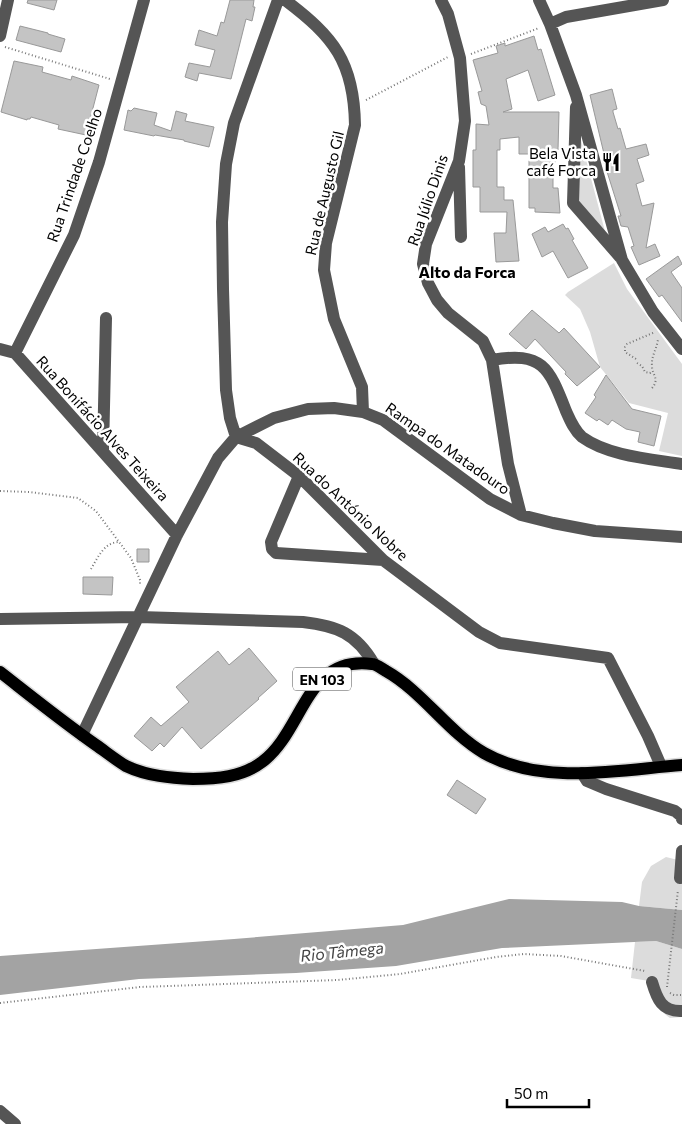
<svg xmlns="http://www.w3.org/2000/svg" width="682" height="1124" font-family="Commissioner,sans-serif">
<rect width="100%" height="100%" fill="#fff"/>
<!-- green -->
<path fill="#dcdcdc" d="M578 129 607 239 578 200Z
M614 263 627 289 682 364V456L659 451 668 413 629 403 600 367 590 332 580 309 565 295 568 292Z
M666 857 682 861V910L639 906 642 882 651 866Z
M656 941 682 949V1017L670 1018C655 1007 654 999 649 981L631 978 635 942Z"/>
<!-- water -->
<path fill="#a3a3a3" d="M509 899 622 902 639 906 682 910V949L656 941 502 948 396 966 296 973 139 979 0 995V956L234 939 403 925Z"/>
<!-- building -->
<path fill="#c4c4c4" stroke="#999" d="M28 0H57L54 10 27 3Z
M230 0H254L253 7H255L252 21 246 19 231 79 199 73 197 81 185 77 189 63 210 67 215 50 195 45 199 30 217 36 221 22 224 23Z
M20 26 48 33V34L65 39 61 52 16 40Z
M534 36 538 50 541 49 555 95 538 101 528 70 506 79 512 109 503 112H559L558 150H555V163H553V188H558L560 213 535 212V208H529V154H519V137L500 139V150H497V187H504V200H513L519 261 496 262 494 233H506L507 212H480V187H473V150H476V124L489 125 486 106 481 104 478 92 482 91 473 60 498 53 496 46 505 43V46Z
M14 61 43 67 42 72 71 80 72 76 99 85 86 135 58 129 59 125 31 117 30 119H27V120L1 112Z
M612 89 617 109 613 110V112L618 129 620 128 626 149 646 144 649 155 637 159 644 181 636 184 642 206 654 203 646 248 655 244 660 256 639 265 631 247 634 246 628 227 621 226 618 216H621L603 159 605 158 590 95Z
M134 108 157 113 154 125 171 131 176 111 187 114 185 121 214 127 209 147 184 141V140L155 135 154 136 124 130 128 110 131 111Z
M563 224 566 229 568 228 574 239 572 240 588 268 568 278 553 251 542 257 532 234 545 227 548 232Z
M678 256 682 264 671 272 682 288V322L662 295 659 297 646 279Z
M532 310 559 333 564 328 600 367 577 386 565 374 566 372 535 339 526 349 509 334Z
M606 375 632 409 661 416 654 446 638 442 640 432 626 429 612 420 608 425 599 419 597 421 585 413 596 397 594 395Z
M137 549H149V562H137Z
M83 577H113L112 595 83 594Z
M249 648 277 681 258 698 259 699 201 749 182 727 164 747 160 743 152 751 134 736 151 717 161 726 189 702 176 687 218 651 229 665Z
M457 780 486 799 476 814 447 795Z"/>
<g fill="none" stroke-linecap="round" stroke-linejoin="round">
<!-- major casing -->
<g stroke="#dbdbdb" stroke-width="15">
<path id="major" d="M0 672C32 697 63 722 96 745 106 752 116 760 126 766 147 776 171 778 193 779 217 779 242 777 262 762 304 731 305 655 372 664 376 664 381 668 386 671 423 692 447 731 484 753 542 786 618 770 682 765"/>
</g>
<!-- path -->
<path stroke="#777" stroke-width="2" stroke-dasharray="1 2.5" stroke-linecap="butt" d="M5 47 110 79
M471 54 539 28
M366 100 448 57
M636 359 625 352V347L627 344 655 332
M637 363 642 366 645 372 650 373 652 371
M652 388C660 379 652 375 652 366 651 356 657 349 658 339
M0 491 29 492 78 498 96 511 131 558 140 580V585
M91 569C98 557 104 543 118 542
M667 987 678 890
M670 993 674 995H682
M0 1003 140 987 338 980 400 974 496 957 524 954 561 956 645 971"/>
<!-- minor -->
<path stroke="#555" stroke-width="12" d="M278 0 234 123 226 164 222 222 223 289 226 390 230 418 236 437 256 443 299 476 383 560 479 632 500 643 608 658 648 736 661 766
M285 0C334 37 354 62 355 125L326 243 324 270 334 319 362 387 363 412
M441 0 448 14 460 58 465 121 459 161 426 244 423 264 428 283 437 300 448 313 483 341 492 360 508 464 521 515 553 523 595 531 682 537
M539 0 550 24 576 95 622 260 653 312 682 349
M550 24 566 17 663 0
M0 36 8 0
M576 107 573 203 620 257
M459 167 461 237
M0 349 15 353 177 535
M15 353 74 235 99 162 144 0
M492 360C543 351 549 368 566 411 570 420 574 430 582 437 608 456 651 459 682 464
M103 451 106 318
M299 476 271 542 272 549 276 553 383 560
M0 619 139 617 303 622C337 626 356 633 374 664
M82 735 177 535 218 458 236 437 274 418 308 409 334 408 363 412 383 420 490 499 521 515
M582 773 587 781 606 789 675 811 681 816 682 819
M680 878 682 851
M652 982C657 999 662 1012 682 1011
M0 1111 15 1124"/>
<!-- major -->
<use href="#major" stroke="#000" stroke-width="12"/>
</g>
<!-- icons -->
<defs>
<g id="restaurant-bare" transform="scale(1.5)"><path d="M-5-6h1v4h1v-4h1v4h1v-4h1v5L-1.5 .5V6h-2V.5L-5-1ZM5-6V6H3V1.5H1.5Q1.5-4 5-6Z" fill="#000" stroke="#fff" stroke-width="2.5" paint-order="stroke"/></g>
</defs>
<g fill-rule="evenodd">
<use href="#restaurant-bare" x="611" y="162"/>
</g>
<g text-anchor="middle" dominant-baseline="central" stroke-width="5" stroke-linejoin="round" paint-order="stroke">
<!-- shield labels -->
<rect fill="#fff" stroke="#4c4c4c" stroke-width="1" x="293" y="667.5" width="58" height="23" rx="4"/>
<g font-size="14" font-weight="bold" fill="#000">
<text x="322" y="679">EN 103</text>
</g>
<!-- poi labels -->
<g font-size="15" fill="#000" stroke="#fff" text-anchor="end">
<text x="596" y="153">Bela Vista<tspan x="596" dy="17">café Forca</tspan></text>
</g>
<!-- street labels -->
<g font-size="15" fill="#000" stroke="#fff">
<text transform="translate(74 175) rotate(-71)">Rua Trindade Coelho</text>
<text transform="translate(324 193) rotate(-77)">Rua de Augusto Gil</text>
<text transform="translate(427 200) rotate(-71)">Rua Júlio Dinis</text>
<text transform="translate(103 428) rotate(48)">Rua Bonifácio Alves Teixeira</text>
<text transform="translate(448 448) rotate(35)">Rampa do Matadouro</text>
<text transform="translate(351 506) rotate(43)">Rua do António Nobre</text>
</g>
<!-- neighbourhood labels -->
<g font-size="16" font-weight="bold" fill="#000" stroke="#fff">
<text x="467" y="271">Alto da Forca</text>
</g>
<!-- water labels -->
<g font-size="16" font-style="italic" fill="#444" stroke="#fff">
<text transform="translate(342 951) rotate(-6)">Rio Tâmega</text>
</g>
</g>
<!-- scale -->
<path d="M507 1099v8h82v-8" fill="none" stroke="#000000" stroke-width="2.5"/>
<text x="514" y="1099" font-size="15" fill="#000000" stroke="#ffffff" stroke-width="4" paint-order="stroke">50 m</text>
</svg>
